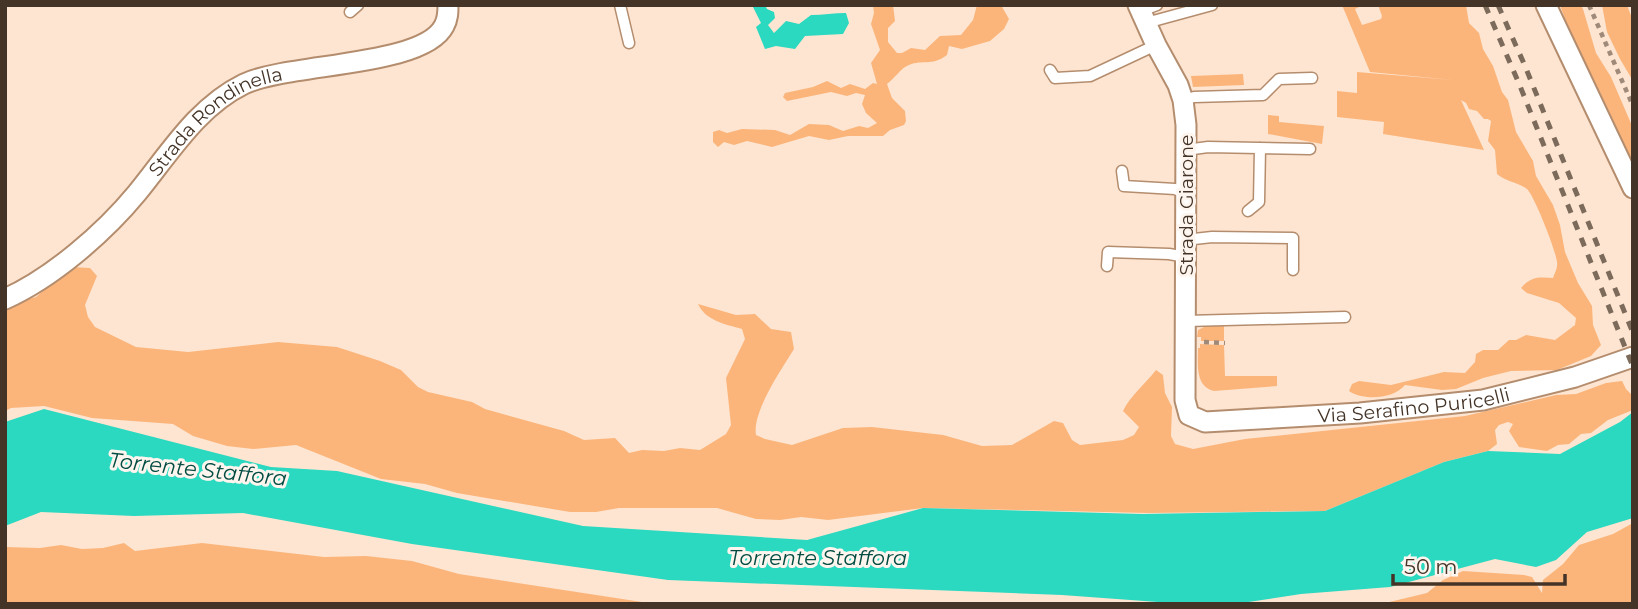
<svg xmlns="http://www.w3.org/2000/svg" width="1638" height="609" font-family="Montserrat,sans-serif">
<rect width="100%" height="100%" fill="#fee5d1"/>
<!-- green -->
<path fill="#fbb57b" d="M873 5H893L895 21 888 28V42L897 53H902L911 48 925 50 940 36 961 35 973 20 977 5H1001L1009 19 1004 29 990 41 962 49 949 46 947 55C931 67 923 59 909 65 902 67 894 79 887 84L892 98 905 111 906 121 904 125 890 130 883 136H848L829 140 809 136 772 147 747 141 734 145 724 142 718 147 713 142V132L719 130 727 133 742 129 775 130 790 135 809 124 829 125 843 131 859 126 868 128 877 123 866 113 862 104 865 95 856 93 847 96 831 92 787 101 783 97 785 93 813 87 827 81 841 88 850 84 865 89 873 83 877 84 871 63 880 50 871 24 874 13Z
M1342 5H1363L1355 9 1362 25 1381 19 1382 16 1378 5H1466L1469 23 1479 33 1483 49 1493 66 1502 92 1508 100 1516 132 1533 161 1536 176 1553 205 1560 225 1565 252 1578 283 1592 306 1593 325 1601 345 1591 356 1557 370 1511 371 1483 378 1456 389 1442 390 1405 385C1394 399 1363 401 1349 391L1352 384 1359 381 1391 385 1444 372 1465 373 1475 362 1476 354 1483 350H1498L1509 340H1516L1526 335 1555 340 1575 325 1576 318 1559 303 1527 293 1521 288C1531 276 1539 277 1553 278 1555 272 1558 268 1557 262 1556 251 1534 195 1527 189 1518 182 1506 182 1497 174L1495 150 1488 141 1491 121 1488 119H1484L1477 111 1469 109 1466 103 1461 100 1484 150 1383 134 1384 122 1337 117V91L1357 93V72L1453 80 1370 72Z
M1560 5H1581L1583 9 1596 53 1611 77 1633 128V163L1595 82 1573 41Z
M1602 5H1627L1633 21V81L1620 59 1607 32Z
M1243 74 1244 85 1193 87 1191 76Z
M1268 115 1279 116V122L1324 126 1322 144 1268 134Z
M71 267 90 268 97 276 85 305 88 317 95 327 136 347 188 352 278 342 337 347 380 361 401 370 418 387 428 392 472 402 485 409 564 431 584 440 615 438 629 453 642 450 664 451 680 448 700 450 726 434 731 425 726 378 745 339 742 329C725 324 706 321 698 304L736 315 755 314 771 329 791 332 794 349C781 370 752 412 756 435L765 439 792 445 843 428 872 427 943 435 982 446 1012 445 1054 421 1063 423 1072 440 1080 445 1123 440 1134 435 1139 427 1123 411C1130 396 1145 384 1156 370L1163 375 1165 393 1172 407 1171 436 1175 444 1193 449 1245 439 1465 416 1556 395 1576 394 1606 383 1622 381 1626 389 1633 396V410L1608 420 1591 433 1581 434 1569 444 1558 445 1547 451 1519 447 1509 431 1513 424 1508 422 1499 425 1495 430 1497 444 1488 451 1444 462 1325 511 1148 513 923 508 828 520 801 517 780 520 756 519 717 508H619L596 512H570L457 493 425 484 381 479 296 445 253 449 227 446 193 436 173 424 92 418 44 406 11 408 5 411V306L36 297Z
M1208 325H1224V341H1201V337H1197L1198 330Z
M1200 344 1224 345 1225 376H1277V386L1214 391C1195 386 1198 365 1198 348H1200Z
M1633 523V604H1381L1427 593 1443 580 1463 571 1524 575 1532 577 1542 593 1543 580 1563 564 1579 545 1613 534Z
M124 543 135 551 202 543 324 557 366 556 412 561 459 574 655 604H5V547L40 548 61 545 82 549 103 548Z"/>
<!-- water -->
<path fill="#2bd8c0" d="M752 5H765L767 9 774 12 775 18 768 25 774 33 786 21 799 24 811 15C823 15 834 13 846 13L849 23 843 34 805 36 795 49 776 46 765 49 756 27 761 23Z
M44 409 271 467 337 471 583 526 807 540 923 508 1142 514 1325 511 1444 462 1488 451 1560 454 1620 422 1633 412V518L1587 532 1556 560 1536 567 1495 559 1390 587 1301 594 1235 604H1185L1062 595 668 580 412 544 243 513 134 516 41 512 5 526V422Z"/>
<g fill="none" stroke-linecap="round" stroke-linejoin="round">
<!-- service casing -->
<g stroke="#b48d6e" stroke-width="13">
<path id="service" d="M620 5 629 43
M1141 11 1157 5
M350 12 358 5
M1146 23 1212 5
M1050 70 1055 78 1090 76 1156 45
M1183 100 1194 97 1263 95 1279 79 1312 78
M1186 150 1208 147 1310 149
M1122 171 1124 186 1175 189 1185 193
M1248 211 1259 202 1260 148
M1185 240 1212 237 1293 238V270
M1107 266 1108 252 1169 254 1186 257
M1186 321 1345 317"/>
</g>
<!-- minor casing -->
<g stroke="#b48d6e" stroke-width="23">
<g id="minor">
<path id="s1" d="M1138 5 1156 45 1178 85 1183 100 1186 125 1185 400 1189 415 1205 422 1360 413 1483 400 1575 377 1633 357"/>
<path d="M1546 5 1633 188"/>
<path id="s2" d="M5 299C52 278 104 233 137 193 169 154 197 107 244 84 288 63 423 67 444 26 448 19 448 12 448 5"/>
</g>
</g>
<!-- path -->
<path stroke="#9f8a7a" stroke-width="4.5" stroke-dasharray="5 5" stroke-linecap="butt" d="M1589 5 1633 106
M1204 342 1225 343"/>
<!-- service -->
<use href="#service" stroke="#fff" stroke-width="10"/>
<!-- minor -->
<use href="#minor" stroke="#fff" stroke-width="19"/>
<!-- rail -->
<path stroke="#7c6a5a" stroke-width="5" stroke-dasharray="9 9" stroke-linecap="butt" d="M1485 5 1520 86 1633 367
M1498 5 1525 66 1633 333"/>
</g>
<g text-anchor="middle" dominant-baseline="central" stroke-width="6" stroke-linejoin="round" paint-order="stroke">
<!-- street labels -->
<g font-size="19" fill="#443427" stroke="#fef5ef">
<text stroke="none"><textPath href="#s2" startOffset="280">Strada Rondinella</textPath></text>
<text transform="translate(1186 205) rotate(-90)">Strada Giarone</text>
<text stroke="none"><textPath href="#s1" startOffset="648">Via Serafino Puricelli</textPath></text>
</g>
<!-- water labels -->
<g font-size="21" font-style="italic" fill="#024c42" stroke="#fef5ef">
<text transform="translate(198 469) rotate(6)">Torrente Staffora</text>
<text x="818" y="557">Torrente Staffora</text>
</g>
</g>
<!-- border -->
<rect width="1638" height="609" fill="none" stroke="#443427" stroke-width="14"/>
<!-- scale -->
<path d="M1393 574v10h172v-10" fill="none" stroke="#443427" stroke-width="3.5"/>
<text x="1404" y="574" font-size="21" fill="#443427" stroke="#fef5ef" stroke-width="5" paint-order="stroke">50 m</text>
</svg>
